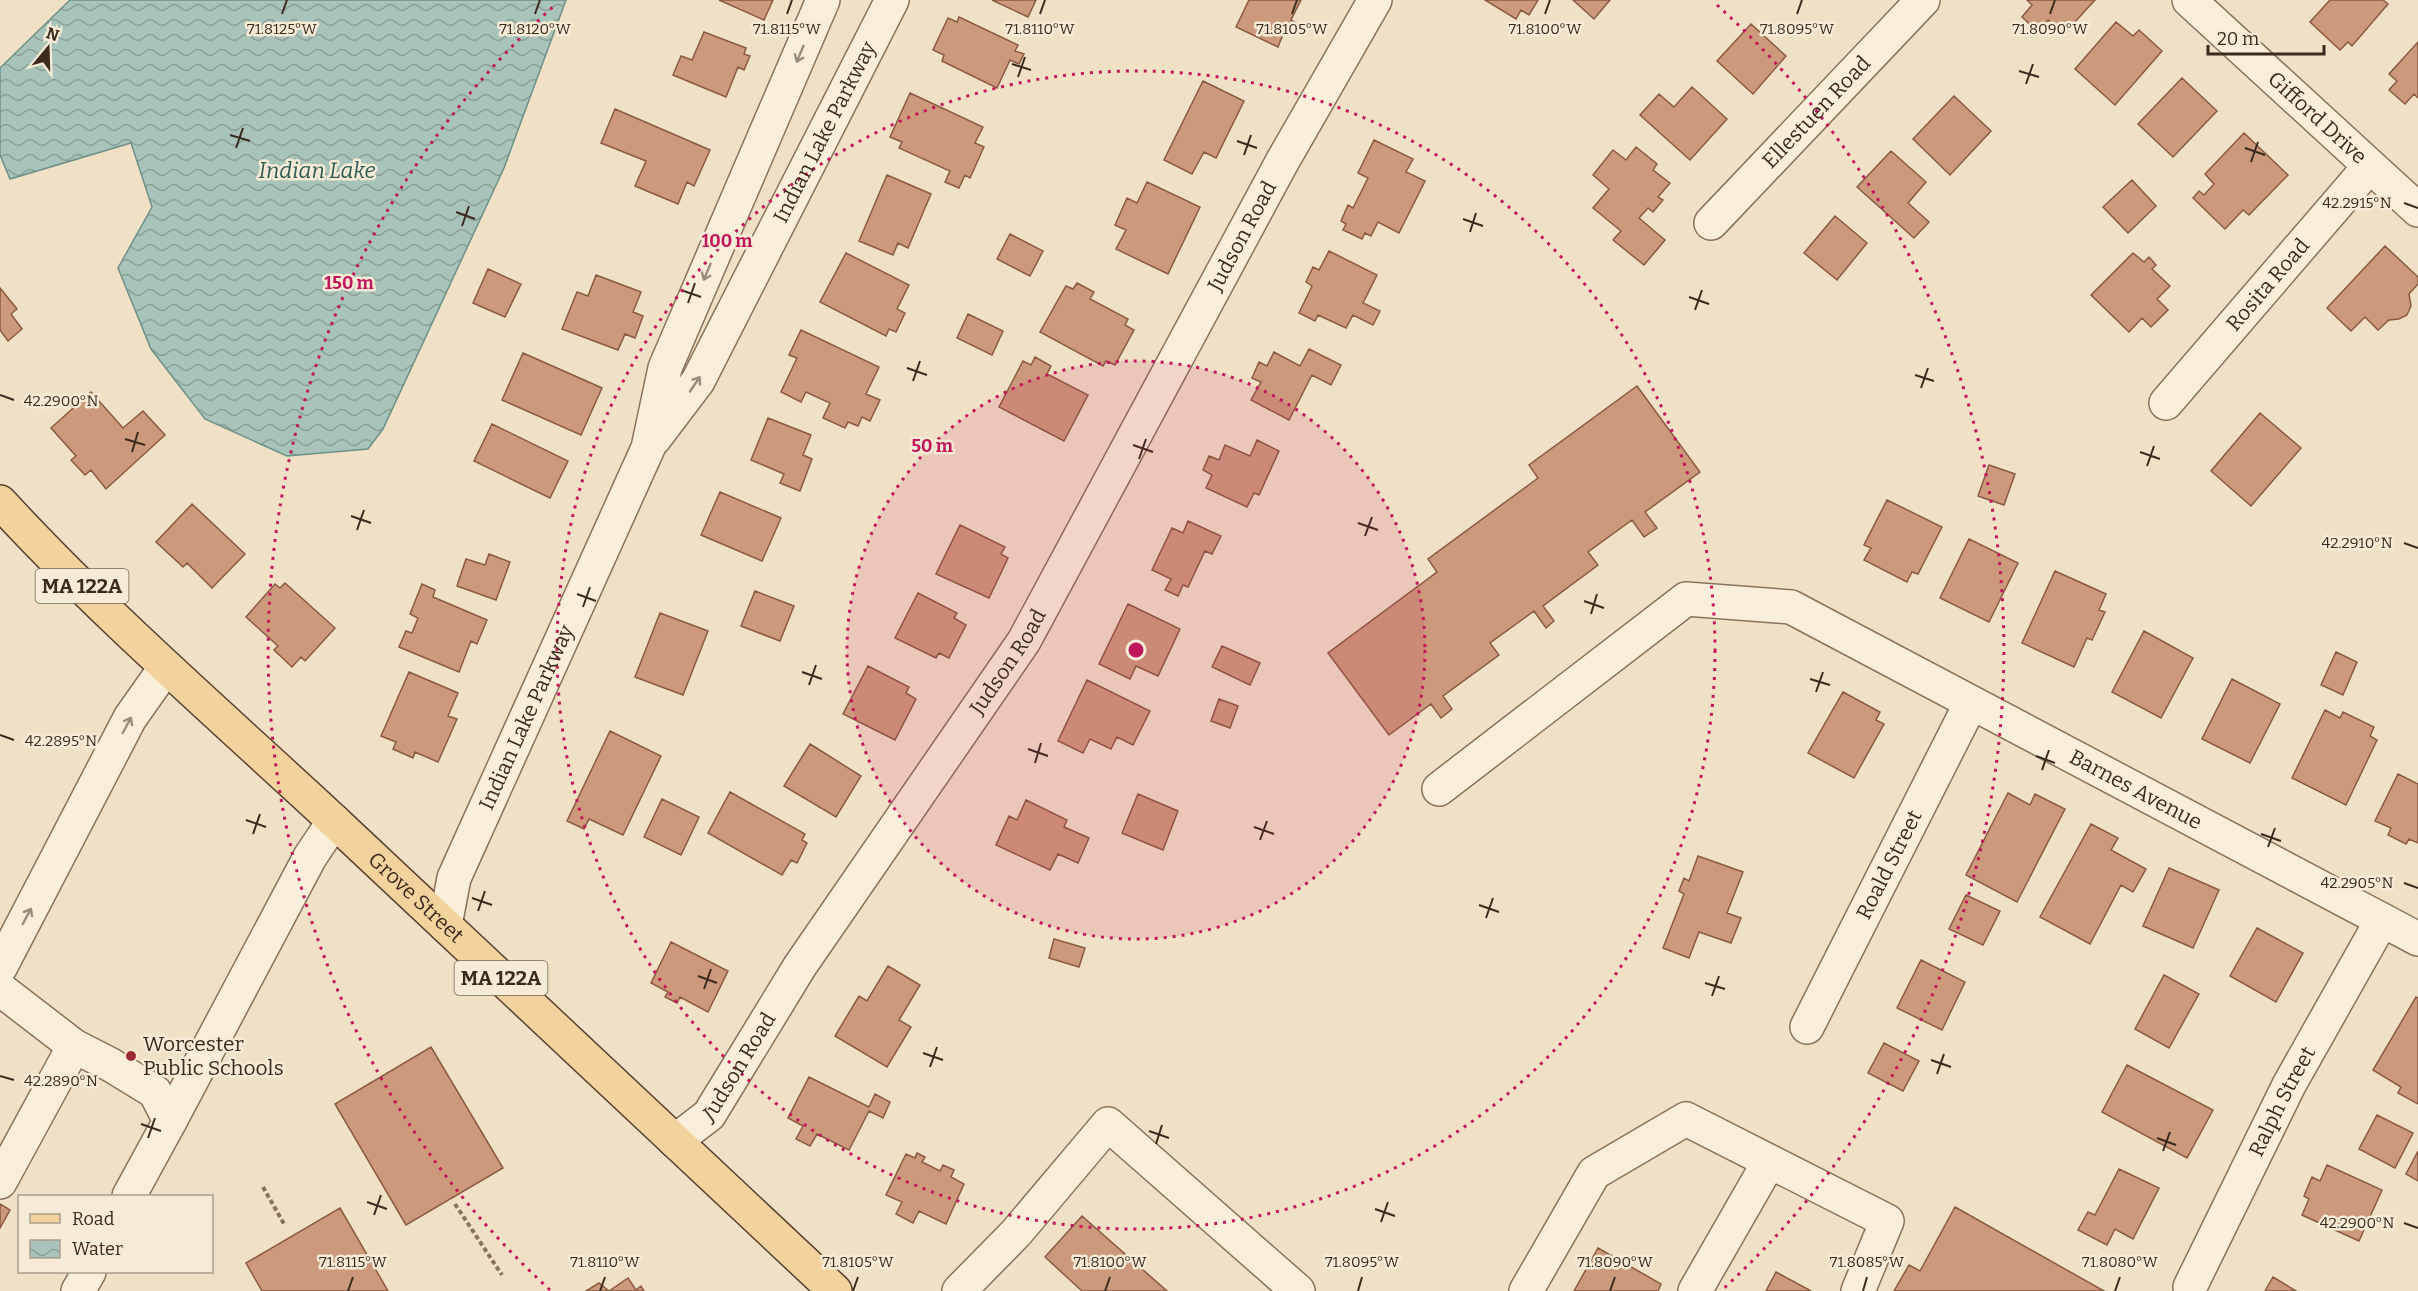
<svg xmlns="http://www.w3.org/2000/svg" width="2418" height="1291" font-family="Bitter,serif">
<defs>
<pattern id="water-waves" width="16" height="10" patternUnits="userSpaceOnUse" patternTransform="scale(1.5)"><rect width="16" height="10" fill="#a8c3b9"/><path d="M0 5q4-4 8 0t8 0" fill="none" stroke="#8a9f96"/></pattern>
</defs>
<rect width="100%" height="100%" fill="#efe0c6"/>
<!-- water -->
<path fill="url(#water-waves)" stroke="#6e9187" stroke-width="1.5" d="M70 0H566L504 168 383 429 368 449 287 456 205 419 151 349 118 268 152 207 131 143 10 179 0 155V68Z"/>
<!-- building -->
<path fill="#cd997c" stroke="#8a5a41" stroke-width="1.5" d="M719 0H773L764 20Z
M992 0H1036L1028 17Z
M1249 0H1301L1291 20 1296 23 1290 35 1284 32 1278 47 1236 27Z
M1485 0H1538L1529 15 1521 10 1516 19Z
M1573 0H1610L1594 19Z
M2027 0H2095L2063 35 2048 20 2037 31 2022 17 2032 5Z
M2330 0H2383L2388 4 2352 46 2348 42 2340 50 2310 22Z
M959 17 1018 45 1015 51 1024 54 1019 64 1010 60 997 88 942 61 944 55 933 50 948 18 957 22Z
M2116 22 2133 36 2139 30 2162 51 2115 105 2075 69Z
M1751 24 1786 56 1753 94 1717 61Z
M704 32 746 48 744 54 750 56 744 70 738 67 726 97 673 75 681 56 692 60Z
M2418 42V98L2414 94 2405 104 2389 90 2397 81 2389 74Z
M2182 78 2217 111 2173 157 2138 124Z
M1203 81 1244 101 1216 158 1204 152 1192 174 1164 160Z
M1692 87 1727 119 1690 160 1640 115 1659 94 1674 107Z
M910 93 983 127 975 143 984 147 970 178 965 175 959 188 945 182 950 171 899 148 902 142 890 137Z
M1954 96 1991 131 1950 175 1913 139Z
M615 109 710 150 694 186 687 182 678 204 635 186 646 161 601 143Z
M2244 133 2288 175 2249 215 2243 210 2225 229 2193 198 2199 191 2204 195 2214 184 2205 174Z
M1374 140 1413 159 1406 172 1425 181 1399 233 1378 222 1371 236 1365 233 1362 239 1343 230 1346 224 1341 221 1348 205 1353 208 1368 178 1358 173Z
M1636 147 1657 164 1653 170 1670 183 1658 197 1663 200 1653 212 1648 208 1639 218 1665 240 1644 265 1613 240 1621 231 1593 208 1609 189 1593 175 1613 150 1626 160Z
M1891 151 1926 182 1908 203 1929 222 1914 238 1857 187Z
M887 175 931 194 908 248 898 243 893 255 859 241Z
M2132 180 2156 206 2128 233 2103 207Z
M1147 182 1200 207 1168 274 1116 249 1126 230 1115 225 1127 198 1137 203Z
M1835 216 1867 243 1837 280 1804 253Z
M1010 234 1043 251 1030 276 997 259Z
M2385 246 2418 277V284L2409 294 2411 306 2407 315 2399 319 2389 320 2378 330 2365 317 2351 331 2327 308Z
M1329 251 1377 275 1363 303 1380 311 1373 325 1353 315 1346 328 1318 315 1315 321 1299 313 1312 286 1306 282 1313 267 1319 270Z
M846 253 909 285 897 309 905 313 896 332 889 329 886 336 820 302Z
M2133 253 2144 262 2149 257 2156 265 2152 269 2170 286 2157 299 2168 310 2151 327 2142 318 2129 332 2091 295Z
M488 269 521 284 505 317 473 303Z
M596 275 641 292 633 312 643 316 635 338 625 334 618 350 562 329 577 292 588 296Z
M1077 283 1094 292 1090 299 1128 319 1125 325 1134 330 1115 365 1106 361 1103 366 1040 332 1066 286 1073 289Z
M0 288 17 309 11 314 22 329 8 341 0 330Z
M968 314 1003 331 992 355 957 338Z
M801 330 879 367 866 394 880 400 870 421 862 417 858 426 848 422 845 428 823 418 830 403 806 392 801 402 781 392 797 358 789 355Z
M1309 349 1341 365 1331 385 1312 375 1289 420 1251 400 1261 382 1252 378 1259 362 1267 366 1274 352 1300 366Z
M523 353 602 388 581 435 502 400Z
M1035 357 1051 366 1047 374 1088 395 1064 441 999 407 1023 361 1031 365Z
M1637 386 1700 472 1645 512 1657 528 1644 537 1632 520 1588 552 1598 565 1543 606 1554 621 1546 628 1534 611 1490 643 1499 655 1443 696 1452 709 1441 718 1431 704 1389 735 1328 653 1437 572 1428 559 1538 478 1529 465Z
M91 392 123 428 143 411 165 435 106 489 91 470 85 475 71 460 76 456 51 428Z
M2260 413 2301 448 2251 506 2211 471Z
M768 418 811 435 803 455 812 459 800 491 780 483 784 474 751 460Z
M492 424 568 461 550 498 474 461Z
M1257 440 1279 451 1259 495 1254 493 1247 507 1206 488 1212 475 1203 470 1209 456 1219 460 1225 445 1250 456Z
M1989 465 2015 474 2004 505 1978 496Z
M720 492 781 518 762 561 701 535Z
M1887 500 1942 527 1918 574 1912 572 1907 582 1864 560 1871 548 1864 545Z
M192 504 245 554 212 588 187 563 183 567 156 542Z
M1188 521 1221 536 1212 554 1205 551 1188 587 1183 585 1178 596 1165 590 1171 579 1152 570 1172 528 1183 533Z
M960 525 1005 547 1001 554 1008 558 989 598 936 574Z
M1969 539 2018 563 1989 622 1940 598Z
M489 554 510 562 496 600 457 586 466 559 485 565Z
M2055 571 2106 594 2099 610 2105 612 2092 640 2087 638 2074 667 2022 643Z
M285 583 335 628 305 661 301 657 292 667 274 650 278 646 246 617 275 584 280 588Z
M422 584 435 590 433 597 487 620 477 644 471 641 459 672 399 647 406 631 412 633 418 618 410 614Z
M755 591 794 606 780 641 741 626Z
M918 593 957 613 954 618 966 625 949 658 939 653 936 658 895 638Z
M1128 604 1180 629 1158 676 1136 666 1130 679 1099 664Z
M660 613 708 631 683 695 635 677Z
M2144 631 2193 658 2161 718 2112 692Z
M1222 646 1260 663 1250 685 1212 667Z
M2336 652 2357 662 2343 695 2321 685Z
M868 666 909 687 906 693 916 699 895 740 843 714Z
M409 672 458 693 448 716 457 719 438 762 415 752 413 758 393 749 396 742 381 736Z
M2232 679 2280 704 2250 763 2202 739Z
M1087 680 1150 711 1133 745 1117 737 1111 749 1090 739 1083 753 1058 741Z
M1843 692 1880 712 1876 720 1884 724 1854 778 1808 753Z
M1219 699 1238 706 1230 728 1211 721Z
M2325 710 2340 718 2343 712 2374 727 2370 736 2377 740 2346 805 2292 778Z
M610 731 661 756 623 835 589 819 584 829 567 821Z
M810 744 861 776 836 817 784 786Z
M2398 774 2418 784V843L2409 839 2406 844 2388 835 2391 828 2375 821Z
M730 792 805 834 802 840 807 843 797 863 791 860 782 875 708 833Z
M2008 793 2030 805 2035 794 2065 809 2017 902 1966 875Z
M1138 794 1178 811 1163 850 1122 833Z
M662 799 699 817 681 855 644 837Z
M1026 800 1067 820 1064 827 1089 838 1078 863 1058 854 1050 870 996 845 1009 816 1017 820Z
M2091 824 2118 838 2111 850 2146 869 2133 892 2121 885 2090 944 2040 917Z
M1698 856 1743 872 1727 913 1741 918 1731 943 1699 932 1689 958 1663 948 1684 894 1679 891 1684 878 1689 881Z
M2169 868 2219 890 2193 948 2143 926Z
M1966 895 2000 911 1983 945 1949 929Z
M2257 928 2303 953 2276 1002 2230 976Z
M1054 939 1085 948 1079 967 1049 958Z
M671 942 728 971 708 1012 680 997 677 1003 665 997 668 992 651 983Z
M1921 960 1965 982 1942 1030 1897 1008Z
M888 966 920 985 899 1020 911 1027 887 1067 835 1036 859 996 867 1001Z
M2164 975 2199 994 2169 1048 2135 1029Z
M2416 997 2418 998V1104L2398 1093 2401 1087 2373 1070Z
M1884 1043 1919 1061 1903 1091 1868 1073Z
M431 1047 503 1168 406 1225 335 1104Z
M2127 1065 2213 1110 2187 1158 2102 1112Z
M809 1077 869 1107 875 1094 890 1102 883 1118 869 1111 849 1150 817 1134 810 1146 796 1139 803 1126 788 1118Z
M2377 1115 2413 1133 2395 1168 2359 1149Z
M2418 1151V1181L2406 1174Z
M917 1153 925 1157 922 1162 940 1171 943 1165 954 1170 951 1177 964 1184 946 1224 919 1211 913 1223 896 1214 902 1202 886 1195 906 1154 915 1158Z
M2327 1165 2382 1190 2359 1241 2302 1215 2309 1199 2304 1196 2312 1177 2320 1181Z
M2119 1169 2159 1188 2133 1239 2115 1229 2107 1245 2078 1230 2088 1212 2095 1215Z
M0 1204 10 1210 0 1228Z
M1955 1207 2104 1291H1894L1909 1265 1920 1271Z
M340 1208 388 1291H262L246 1263Z
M1082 1216 1167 1291H1082L1045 1257Z
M1598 1248 1661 1284 1658 1291H1574Z
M1776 1272 1811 1291H1766Z
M2273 1277 2296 1291H2265Z
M628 1278 636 1290 641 1286 644 1291H586L599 1283 609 1291Z"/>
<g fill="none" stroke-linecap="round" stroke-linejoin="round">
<!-- minor casing -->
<g stroke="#8b725b" stroke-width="36">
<g id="minor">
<path id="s1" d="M2189 0 2418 210"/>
<path id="s2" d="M1711 223 1923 0"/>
<path id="s3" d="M2166 403 2369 167"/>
<path id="s4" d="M654 439 698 381 892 0"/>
<path id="s5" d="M1439 789 1686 599 1791 607 2418 939"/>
<path id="s6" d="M445 925 454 878 648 448 665 368 823 0"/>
<path d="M0 968 130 718 166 667"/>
<path d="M0 989 74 1046 111 1065 155 1092 170 1121 129 1196"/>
<path id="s7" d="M1807 1027 1971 703"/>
<path d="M170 1121 310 857 334 821"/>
<path id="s8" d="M675 1141 709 1115 800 966 1024 641 1282 162 1375 0"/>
<path d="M0 1182 74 1046"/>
<path id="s9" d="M2190 1287 2289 1085 2382 920"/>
<path d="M78 1291 89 1272"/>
<path d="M959 1291 1016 1233 1108 1124 1298 1291"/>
<path d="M1526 1291 1594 1173 1686 1119 1887 1221 1858 1291"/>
<path d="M1695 1291 1769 1162"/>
</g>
</g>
<!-- major casing -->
<g stroke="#59402f" stroke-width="36">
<g id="major">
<path id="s10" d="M0 502C104 615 221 716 334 821 502 977 668 1135 835 1291"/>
</g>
</g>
<!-- path -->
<path stroke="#8b725b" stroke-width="4" stroke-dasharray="4.5 3" stroke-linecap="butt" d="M263 1187 284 1224
M455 1204 502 1275"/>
<!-- minor -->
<use href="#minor" stroke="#f9eeda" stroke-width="33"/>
<!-- major -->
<use href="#major" stroke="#f2d39e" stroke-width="33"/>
</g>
<!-- one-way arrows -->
<defs><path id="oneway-shaft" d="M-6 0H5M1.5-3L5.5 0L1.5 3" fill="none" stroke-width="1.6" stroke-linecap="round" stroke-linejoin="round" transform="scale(1.5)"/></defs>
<g stroke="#9a8c7c">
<use href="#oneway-shaft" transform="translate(800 54) rotate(113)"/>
<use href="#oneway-shaft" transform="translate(707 272) rotate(113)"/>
<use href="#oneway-shaft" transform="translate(695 384) rotate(-56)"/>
<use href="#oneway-shaft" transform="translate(127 725) rotate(-62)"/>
<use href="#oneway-shaft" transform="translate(27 916) rotate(-62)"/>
</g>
<!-- ticks -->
<path fill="none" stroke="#3b2b1f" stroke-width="2" d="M282 14 287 0M535 14 540 0M787 14 792 0M1040 14 1045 0M1292 14 1297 0M1545 14 1550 0M1797 14 1802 0M2050 14 2055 0M1012 64 1031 70M2019 71 2039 77M1018 77 1025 57M2026 84 2033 64M230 135 250 141M1237 141 1257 148M236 148 243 128M2245 148 2265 155M1244 155 1251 135M2251 162 2258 142M2404 203 2418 208M456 212 475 219M1463 219 1483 226M462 226 469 206M1470 232 1476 213M681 290 701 297M1689 297 1709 304M688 303 695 283M1695 310 1702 290M907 368 927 375M1915 375 1934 381M913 381 920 361M1921 388 1928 368M0 395 14 400M125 439 145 445M1133 445 1153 452M132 452 138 432M2140 452 2160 459M1139 459 1146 439M2147 466 2154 446M351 516 371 523M1358 523 1378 530M357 530 364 510M1365 536 1372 517M2404 543 2418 548M577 594 596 601M1584 601 1604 608M583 607 590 587M1591 614 1597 594M802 672 822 679M1810 679 1830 685M809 685 816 665M1816 692 1823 672M0 735 14 740M1028 749 1048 756M2036 756 2055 763M1035 763 1041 743M2042 770 2049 750M246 820 266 827M1254 827 1274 834M253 834 260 814M2261 834 2281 841M1260 840 1267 821M2268 847 2275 828M2404 883 2418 888M472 898 492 905M1479 905 1499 912M478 911 485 891M1486 918 1493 898M698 976 717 983M1705 983 1725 989M704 989 711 969M1712 996 1719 976M923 1053 943 1060M1931 1060 1951 1067M930 1067 937 1047M1937 1074 1944 1054M0 1076 14 1080M141 1124 161 1131M1149 1131 1169 1138M148 1138 155 1118M2157 1138 2176 1145M1156 1144 1162 1125M2163 1151 2170 1132M367 1202 387 1209M1375 1209 1395 1216M374 1215 381 1195M1381 1222 1388 1202M2404 1223 2418 1228M348 1291 353 1277M600 1291 605 1277M853 1291 858 1277M1105 1291 1110 1277M1358 1291 1362 1277M1610 1291 1615 1277M1863 1291 1867 1277M2115 1291 2120 1277"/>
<!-- distance rings -->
<circle cx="1136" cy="650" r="289" fill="#c2185b" fill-opacity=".12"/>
<g fill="none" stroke="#c2185b" stroke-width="3" stroke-dasharray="3 6">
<circle cx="1136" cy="650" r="289"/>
<circle cx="1136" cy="650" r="579"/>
<path d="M550 1290A868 868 0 0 1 555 5M1717 5A868 868 0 0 1 1722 1290"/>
</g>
<!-- markers -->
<circle fill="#9b2a32" stroke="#f6ebd6" stroke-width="2" cx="131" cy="1056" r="6"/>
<g text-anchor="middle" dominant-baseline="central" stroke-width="5" stroke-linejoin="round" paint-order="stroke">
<!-- shield labels -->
<g fill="#f6ebd6" stroke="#736556" stroke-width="1.5">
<rect x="35.5" y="569" width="93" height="34" rx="4.5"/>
<rect x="454.5" y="961" width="93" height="34" rx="4.5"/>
</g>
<g font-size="20" font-weight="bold" fill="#3b2b1f">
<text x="82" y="586">MA 122A</text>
<text x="501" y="978">MA 122A</text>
</g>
<!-- street labels -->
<g font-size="21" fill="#3b2b1f" stroke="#f6ebd6">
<text stroke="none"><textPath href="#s2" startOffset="153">Ellestuen Road</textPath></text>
<text stroke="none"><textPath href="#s1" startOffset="174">Gifford Drive</textPath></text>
<text stroke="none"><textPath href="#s4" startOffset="352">Indian Lake Parkway</textPath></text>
<text stroke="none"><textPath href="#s8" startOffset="1072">Judson Road</textPath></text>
<text stroke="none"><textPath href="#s3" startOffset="156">Rosita Road</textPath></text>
<text stroke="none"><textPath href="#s8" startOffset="586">Judson Road</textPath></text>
<text stroke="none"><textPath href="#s6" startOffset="224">Indian Lake Parkway</textPath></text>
<text stroke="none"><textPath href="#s5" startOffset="807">Barnes Avenue</textPath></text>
<text stroke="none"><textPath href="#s7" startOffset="182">Roald Street</textPath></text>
<text stroke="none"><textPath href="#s10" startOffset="574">Grove Street</textPath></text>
<text stroke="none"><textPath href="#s8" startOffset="100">Judson Road</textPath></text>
<text stroke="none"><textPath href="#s9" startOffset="207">Ralph Street</textPath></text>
</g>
<!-- poi labels -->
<g font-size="21" fill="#3b2b1f" stroke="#f6ebd6" text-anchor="start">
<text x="143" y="1044">Worcester<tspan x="143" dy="24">Public Schools</tspan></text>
</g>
<!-- water labels -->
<g font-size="22" font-style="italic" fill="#2f5b55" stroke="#f6ebd6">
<text x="317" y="170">Indian Lake</text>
</g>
</g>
<g font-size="15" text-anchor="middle" fill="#3b2b1f" stroke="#f6ebd6" stroke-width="5" stroke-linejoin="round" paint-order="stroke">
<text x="282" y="34">71.8125°W</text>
<text x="535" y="34">71.8120°W</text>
<text x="787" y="34">71.8115°W</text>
<text x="1040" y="34">71.8110°W</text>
<text x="1292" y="34">71.8105°W</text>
<text x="1545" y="34">71.8100°W</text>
<text x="1797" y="34">71.8095°W</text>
<text x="2050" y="34">71.8090°W</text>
<text x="2357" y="208">42.2915°N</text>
<text x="61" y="406">42.2900°N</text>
<text x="2357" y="548">42.2910°N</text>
<text x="61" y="746">42.2895°N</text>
<text x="2357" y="888">42.2905°N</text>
<text x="61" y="1086">42.2890°N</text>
<text x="2357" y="1228">42.2900°N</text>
<text x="353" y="1267">71.8115°W</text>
<text x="605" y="1267">71.8110°W</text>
<text x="858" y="1267">71.8105°W</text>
<text x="1110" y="1267">71.8100°W</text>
<text x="1362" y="1267">71.8095°W</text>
<text x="1615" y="1267">71.8090°W</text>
<text x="1867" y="1267">71.8085°W</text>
<text x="2120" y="1267">71.8080°W</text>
</g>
<circle cx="1136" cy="650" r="9" fill="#c2185b" stroke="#f6ebd6" stroke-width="3"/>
<g font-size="18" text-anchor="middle" font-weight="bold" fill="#c2185b" stroke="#f6ebd6" stroke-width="5" stroke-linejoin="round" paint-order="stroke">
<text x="727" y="247">100 m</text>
<text x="349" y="289">150 m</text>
<text x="932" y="452">50 m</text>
</g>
<!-- legend -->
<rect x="18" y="1195" width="195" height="78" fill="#f6ebd6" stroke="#ab9e8d" stroke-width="1.5"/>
<rect x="30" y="1214" width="30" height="9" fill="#f2d39e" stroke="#ab9e8d" stroke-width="1.5"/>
<text x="72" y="1225" font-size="18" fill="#3b2b1f">Road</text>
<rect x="30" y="1240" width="30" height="18" fill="url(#water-waves)" stroke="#ab9e8d" stroke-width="1.5"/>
<text x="72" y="1255" font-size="18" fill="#3b2b1f">Water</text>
<!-- north arrow -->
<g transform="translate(48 48) rotate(19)" stroke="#f6ebd6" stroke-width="4.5" paint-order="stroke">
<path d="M0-4.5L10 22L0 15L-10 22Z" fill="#3b2b1f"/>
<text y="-9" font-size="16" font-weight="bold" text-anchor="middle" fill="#3b2b1f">N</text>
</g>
<!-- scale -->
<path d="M2208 45v9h116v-9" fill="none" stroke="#3b2b1f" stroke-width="3"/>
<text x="2217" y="45" font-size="18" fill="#3b2b1f" stroke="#f6ebd6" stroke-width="4.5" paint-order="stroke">20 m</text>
</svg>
